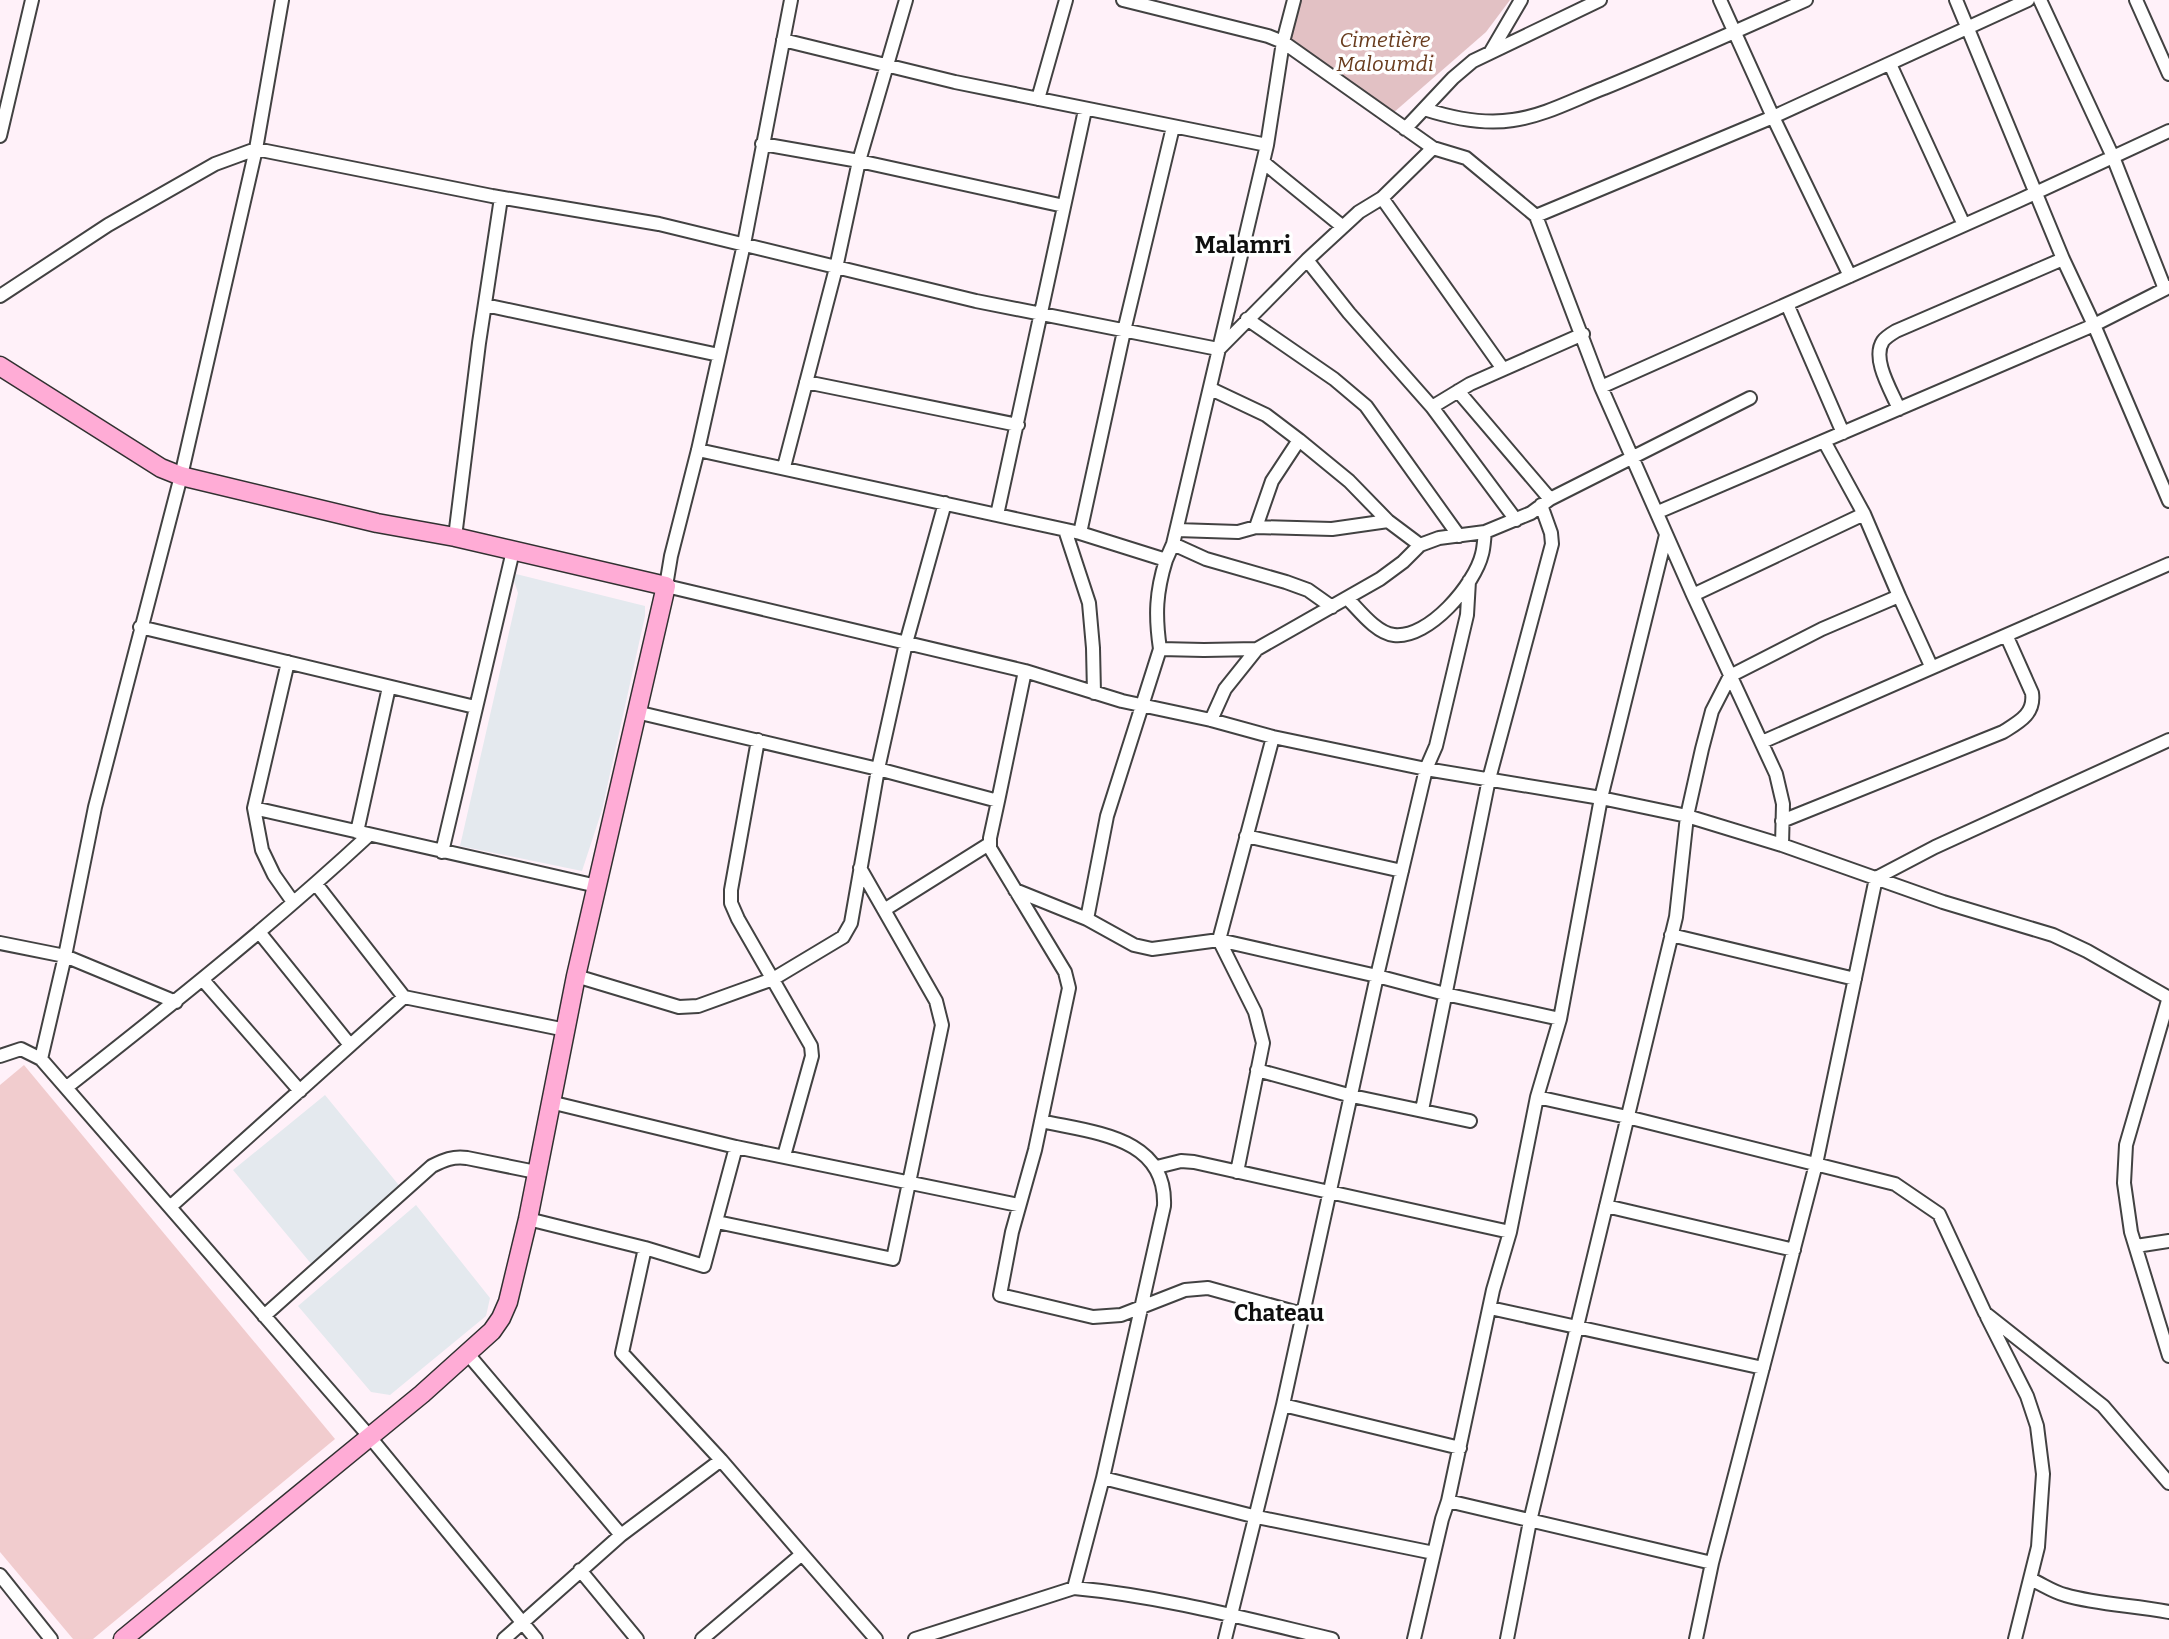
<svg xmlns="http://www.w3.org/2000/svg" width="2169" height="1639" font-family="Bitter,serif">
<rect width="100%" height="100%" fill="#fff1f9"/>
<!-- industrial -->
<path fill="#e4e9ee" d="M516 574 645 606V616L602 810 582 871 460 846 518 593 514 581Z
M325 1095 402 1189 313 1266 233 1170Z
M416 1205 490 1298 486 1316 390 1395 371 1392 298 1306Z"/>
<!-- cemetery -->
<path fill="#e2c1c4" d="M1297 0H1510L1486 32 1385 120 1289 42Z"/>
<!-- pitch -->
<path fill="#f1ccce" d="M24 1065 335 1439 93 1639H73L0 1552V1085Z"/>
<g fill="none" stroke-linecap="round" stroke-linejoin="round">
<!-- street casing -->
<g stroke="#424242" stroke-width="16">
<path id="street" d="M791 0 744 244 698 450 671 556 666 586 1025 671 1122 701 1211 720 1273 737 1426 769 1601 798 1687 816 1782 845 1943 902 2053 935 2087 951 2169 998
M1123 0 1268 36 1283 42 1433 148 1466 158 1536 216 1601 387 1693 595 1776 774 1783 804 1782 845
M1720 0 1773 117 1850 276
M2040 0 2113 157 2165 289
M2136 0 2169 74
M783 40 955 82 1267 145
M1490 53 1521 0
M1890 64 1964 225
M1038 99 1066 0
M1424 109C1452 118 1483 125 1513 120 1544 116 1575 99 1604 88 1672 60 1739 30 1806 0
M1405 129 1453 78 1473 61 1600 0
M0 136 32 0
M762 144 859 161 1064 206
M1263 162 1343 227
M1382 198 1503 369
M1536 216 1773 117 2028 0
M1307 260 1349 313 1432 407 1516 520
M2169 287 2094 325 2169 501
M0 296 108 225 215 164 256 149 492 196 659 224 976 301 1218 349
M1787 304 1843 433
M485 305 719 355
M1247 319 1334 379 1366 406 1459 536
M1219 349 1307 260 1359 212 1382 198 1433 148
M806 382 1018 425
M1601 387 2018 201 2169 131
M1211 389 1266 415 1299 440 1349 481 1388 521 1420 545
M1458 391 1550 499
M1432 407 1470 384 1583 334
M1899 409C1892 392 1871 359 1883 341 1886 337 1891 334 1896 331L2063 259
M1824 441 1864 514 1899 596
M698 450 1080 533 1166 560 1173 544 1206 559 1286 582 1308 590 1332 607
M784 467 836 268 859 161 906 0
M1658 512 2094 325 2063 259 1956 0
M997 515 1085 110
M1256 527 1272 481 1299 440
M1065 530 1089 603 1093 648 1094 693
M1177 530 1238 532 1256 527 1332 529 1388 521
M1080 533 1124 331 1173 127
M455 537 479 343 501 198
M1173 544 1267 145 1283 42 1294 0
M1693 595 1864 514
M1347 598C1359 610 1376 633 1394 635 1429 639 1475 584 1482 554 1484 547 1484 539 1485 532
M140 627 475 707
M1160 649 1204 650 1257 649
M288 662 254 808 262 850 274 875 293 902
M636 712 878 769 998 801 990 838V848L1065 972 1069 988 1035 1150 1012 1232 1000 1295 1093 1317 1121 1315 1185 1290 1208 1288 1302 1314
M1211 720 1225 689 1257 649 1380 579 1403 562 1420 545 1439 538 1485 532 1531 513 1550 499 1750 398
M758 740 731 890V903L738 919 811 1046 812 1056 784 1156
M1762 742 2169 564
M998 801 1025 671
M254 808 597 886
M1782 821 2003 732C2019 722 2035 714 2032 693L2007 637
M357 832 389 687
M1246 836 1402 871
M442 852 513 551
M316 884 404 997 566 1030
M1015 890 1087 919 1134 945 1152 949 1219 940 1377 976 1445 994 1560 1019
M884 910 989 844
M1087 919 1107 816 1160 649C1155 615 1156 592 1166 560
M259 932 350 1045
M1671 935 1855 979
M0 943 65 956 176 1002
M576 976 679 1007 698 1006 773 979 843 937 851 923 878 769 906 643 945 503
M203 980 300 1091
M2169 997 2126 1145 2124 1183 2131 1232 2169 1356
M0 1056 21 1049 41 1059 369 1436 536 1639
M41 1059 65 956 95 807 181 476 256 149 282 0
M1257 1070 1352 1096 1470 1121
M67 1087C170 1006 273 924 369 835
M1537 1097 1627 1117 1895 1184 1939 1214 1985 1313 2103 1406 2169 1483
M1422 1110 1489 779 1552 544 1551 533 1541 505
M1041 1121C1093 1133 1167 1136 1164 1206L1103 1478 1074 1588
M736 1147 1018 1205
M1157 1167 1181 1161 1194 1162 1510 1232
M1237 1172 1263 1043 1255 1012 1219 940 1273 737
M1606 1206 1794 1250
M170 1207 404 997
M528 1219 645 1248 704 1266 736 1147 550 1102
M717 1222 893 1259 942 1025 936 1001 860 868
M2136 1246 2169 1241
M645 1248 622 1353 721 1460 802 1554 702 1639
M1490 1308 1763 1368
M264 1316 432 1166C444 1160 453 1156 467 1158L536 1172
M1987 1317 2027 1396 2037 1426 2043 1474 2038 1547 2015 1639
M467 1353 621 1535
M1283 1405 1460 1448
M1103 1478 1257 1517 1434 1553
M1448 1501 1712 1563
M802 1554 876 1639
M580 1570 637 1639
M0 1575 51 1639
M2030 1579C2042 1584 2053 1592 2065 1595 2099 1605 2135 1605 2169 1612
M504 1639 621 1535 721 1460
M915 1639 1074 1588C1161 1596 1247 1619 1332 1639
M1225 1639 1283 1405 1377 976 1426 769 1436 746 1467 615 1469 581
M1414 1639 1442 1519 1448 1501 1493 1290 1510 1232 1537 1097 1560 1019 1601 798 1666 535
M1507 1639 1530 1521 1676 917 1687 816 1702 749 1712 711 1730 676 1822 629 1899 596 1931 666
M1696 1639 1712 1563 1816 1164 1876 878 1935 847 2169 740"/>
</g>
<!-- secondary casing -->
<g stroke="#313131" stroke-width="21">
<path id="secondary" d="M0 366 161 468 181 476 377 523 455 537 666 586 576 976 528 1219 508 1302 501 1318 492 1331 422 1394 123 1639"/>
</g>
<!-- street -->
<use href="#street" stroke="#fff" stroke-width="12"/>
<!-- secondary -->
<use href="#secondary" stroke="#ffacd6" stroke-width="18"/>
</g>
<g text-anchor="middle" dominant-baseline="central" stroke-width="7" stroke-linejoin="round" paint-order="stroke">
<!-- park labels -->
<g font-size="21" font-style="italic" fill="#693c1e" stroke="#fff">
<text x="1385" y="40">Cimetière<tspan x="1385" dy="24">Maloumdi</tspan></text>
</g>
<!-- neighbourhood labels -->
<g font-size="23" font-weight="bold" fill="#0f0f0f" stroke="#fff">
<text x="1279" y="1313">Chateau</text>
</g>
<!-- quarter labels -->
<g font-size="24" font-weight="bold" fill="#0f0f0f" stroke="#fff">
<text x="1243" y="245">Malamri</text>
</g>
</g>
</svg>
